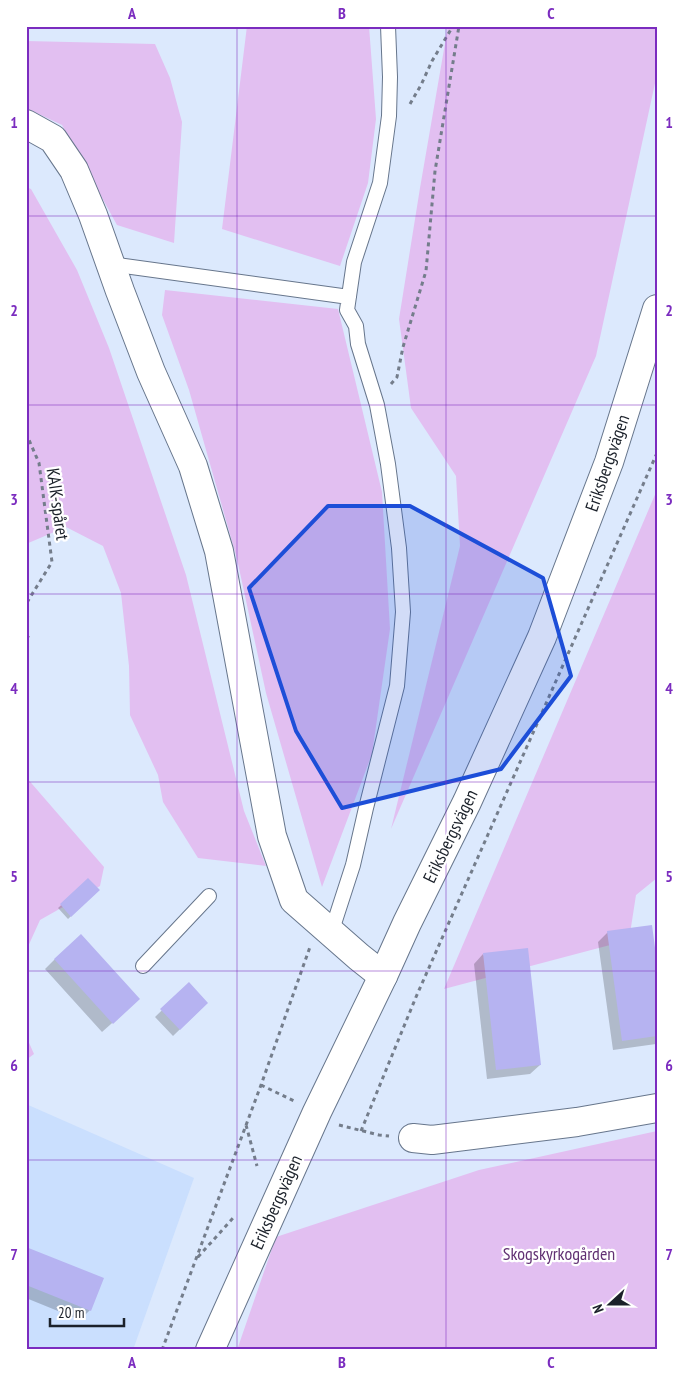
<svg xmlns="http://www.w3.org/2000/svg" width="683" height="1376" font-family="'PT Sans Narrow',sans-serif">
<rect width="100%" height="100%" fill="#dce9fd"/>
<!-- built -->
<path fill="#cadffe" d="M26 1104 194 1178 133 1350H26Z"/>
<!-- green -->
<path fill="#e2bff1" d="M247 26H369L376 119 368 183 340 266 222 229Z
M448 26H657V74L596 356 391 829 460 546 456 476 411 408 399 319 420 188Z
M26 41 155 44 170 78 182 122 174 243 117 225 62 125 26 108Z
M26 187 31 189 77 270 109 348 186 575 244 811 266 866 198 858 163 802 158 775 130 715 129 666 121 593 103 546 66 527 26 544Z
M165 290 338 309 382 492 390 629 372 754 322 887 266 693 237 559 189 390 162 315Z
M657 490V878L636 895 629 940 444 989Z
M26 777 104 867 100 886 40 920 26 951Z
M26 1036 34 1054 26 1060Z
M657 1131V1350H237L276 1237 479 1170Z"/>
<!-- shadow -->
<path fill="#0003" d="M88 880 98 890 68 919 58 908Z
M608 932 657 972V1043L656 1044 613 1050 598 942Z
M483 954 540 1065 530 1074 487 1079 474 964Z
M55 959 129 1008 102 1032 45 969Z
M189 984 207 1003 173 1036 155 1017Z
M26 1249 90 1310 80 1320 26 1298Z"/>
<!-- building -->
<path fill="#b6b3f1" d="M88 878 100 890 71 917 60 904Z
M652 925 657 963V1036L622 1041 607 931Z
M81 934 140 999 113 1024 54 959Z
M528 948 541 1065 496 1070 483 953Z
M189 982 208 1003 180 1030 160 1009Z
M26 1247 104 1278 91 1311 26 1285Z"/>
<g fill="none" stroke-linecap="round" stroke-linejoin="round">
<!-- service casing -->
<g stroke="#67768c" stroke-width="16">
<path id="service" d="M110 264 349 297
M331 933 353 865 366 808 397 686 403 612 399 548 388 464 377 405 358 344 356 326 347 310 354 262 380 183 389 116 390 77 388 26
M143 966 209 896"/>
</g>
<!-- minor casing -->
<g stroke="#67768c" stroke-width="30">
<path id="minor" d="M26 124 53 139 74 170 93 215 120 291 151 372 193 466 219 551 272 836 294 900 359 957 383 976
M413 1138 432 1140 577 1122 657 1108"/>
</g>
<!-- secondary casing -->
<g stroke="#67768c" stroke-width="30">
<path id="secondary" d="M210 1350 317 1112 383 976 407 923 467 802 542 637 609 462 657 309"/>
</g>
<!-- path -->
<path stroke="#747d8b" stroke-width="3" stroke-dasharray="4 4" stroke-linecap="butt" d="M410 104 421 85 432 61 453 26
M391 384 397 377 403 347 426 271 435 171 459 26
M26 433 39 463 52 562 26 604
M26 635 31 640
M261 1085 294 1101
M246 1125 257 1166
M339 1125 379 1135 389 1136
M361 1131 416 997 657 453
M198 1257 234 1217
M162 1350 261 1085 310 947"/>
<!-- service -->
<use href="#service" stroke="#fff" stroke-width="14"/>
<!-- minor -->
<use href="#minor" stroke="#fff" stroke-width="28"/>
<!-- secondary -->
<use href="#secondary" stroke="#fff" stroke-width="28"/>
</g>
<!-- marked area -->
<path fill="#1d4ed8" fill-opacity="0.2" stroke="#1d4ed8" stroke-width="4" stroke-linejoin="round" d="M328 506H410L543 578 571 676 501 769 342 808 296 731 249 588Z"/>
<!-- grid -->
<path fill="none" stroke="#7b2cbf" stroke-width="1" stroke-opacity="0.55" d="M237 26V1350M446 26V1350M26 216H657M26 405H657M26 594H657M26 782H657M26 971H657M26 1160H657"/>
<g text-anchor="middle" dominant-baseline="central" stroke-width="4.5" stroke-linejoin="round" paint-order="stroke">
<!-- street labels -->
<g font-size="18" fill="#1b212a" stroke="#fff">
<text transform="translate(607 463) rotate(-71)">Eriksbergsvägen</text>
<text transform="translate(58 504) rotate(82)">KAIK-spåret</text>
<text transform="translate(450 836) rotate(-64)">Eriksbergsvägen</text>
<text transform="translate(276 1202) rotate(-66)">Eriksbergsvägen</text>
</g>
<!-- park labels -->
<g font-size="18" fill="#613173" stroke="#fff">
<text x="559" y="1253">Skogskyrkogården</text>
</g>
</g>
<!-- border -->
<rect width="683" height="1376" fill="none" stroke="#ffffff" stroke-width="55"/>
<!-- north arrow -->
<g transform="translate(610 1304) rotate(249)" stroke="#ffffff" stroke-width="4" paint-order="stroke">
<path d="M0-4L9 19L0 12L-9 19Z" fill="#1b212a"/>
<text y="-8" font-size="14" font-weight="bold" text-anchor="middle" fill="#1b212a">N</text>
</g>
<!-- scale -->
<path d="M50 1318v8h74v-8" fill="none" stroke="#1b212a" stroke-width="2.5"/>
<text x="58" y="1318" font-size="15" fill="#1b212a" stroke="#ffffff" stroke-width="4" paint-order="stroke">20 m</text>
<rect x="28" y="28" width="628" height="1320" fill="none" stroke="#7b2cbf" stroke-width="2"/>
<g font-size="16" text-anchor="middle" font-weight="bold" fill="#7b2cbf">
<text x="132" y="19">A</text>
<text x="342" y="19">B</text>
<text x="551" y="19">C</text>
<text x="14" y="128">1</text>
<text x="669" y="128">1</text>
<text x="14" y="316">2</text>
<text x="669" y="316">2</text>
<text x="14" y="505">3</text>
<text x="669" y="505">3</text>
<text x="14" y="694">4</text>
<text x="669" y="694">4</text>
<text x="14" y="882">5</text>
<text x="669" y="882">5</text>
<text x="14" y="1071">6</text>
<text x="669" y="1071">6</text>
<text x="14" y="1260">7</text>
<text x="669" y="1260">7</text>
<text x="132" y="1368">A</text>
<text x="342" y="1368">B</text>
<text x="551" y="1368">C</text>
</g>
</svg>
